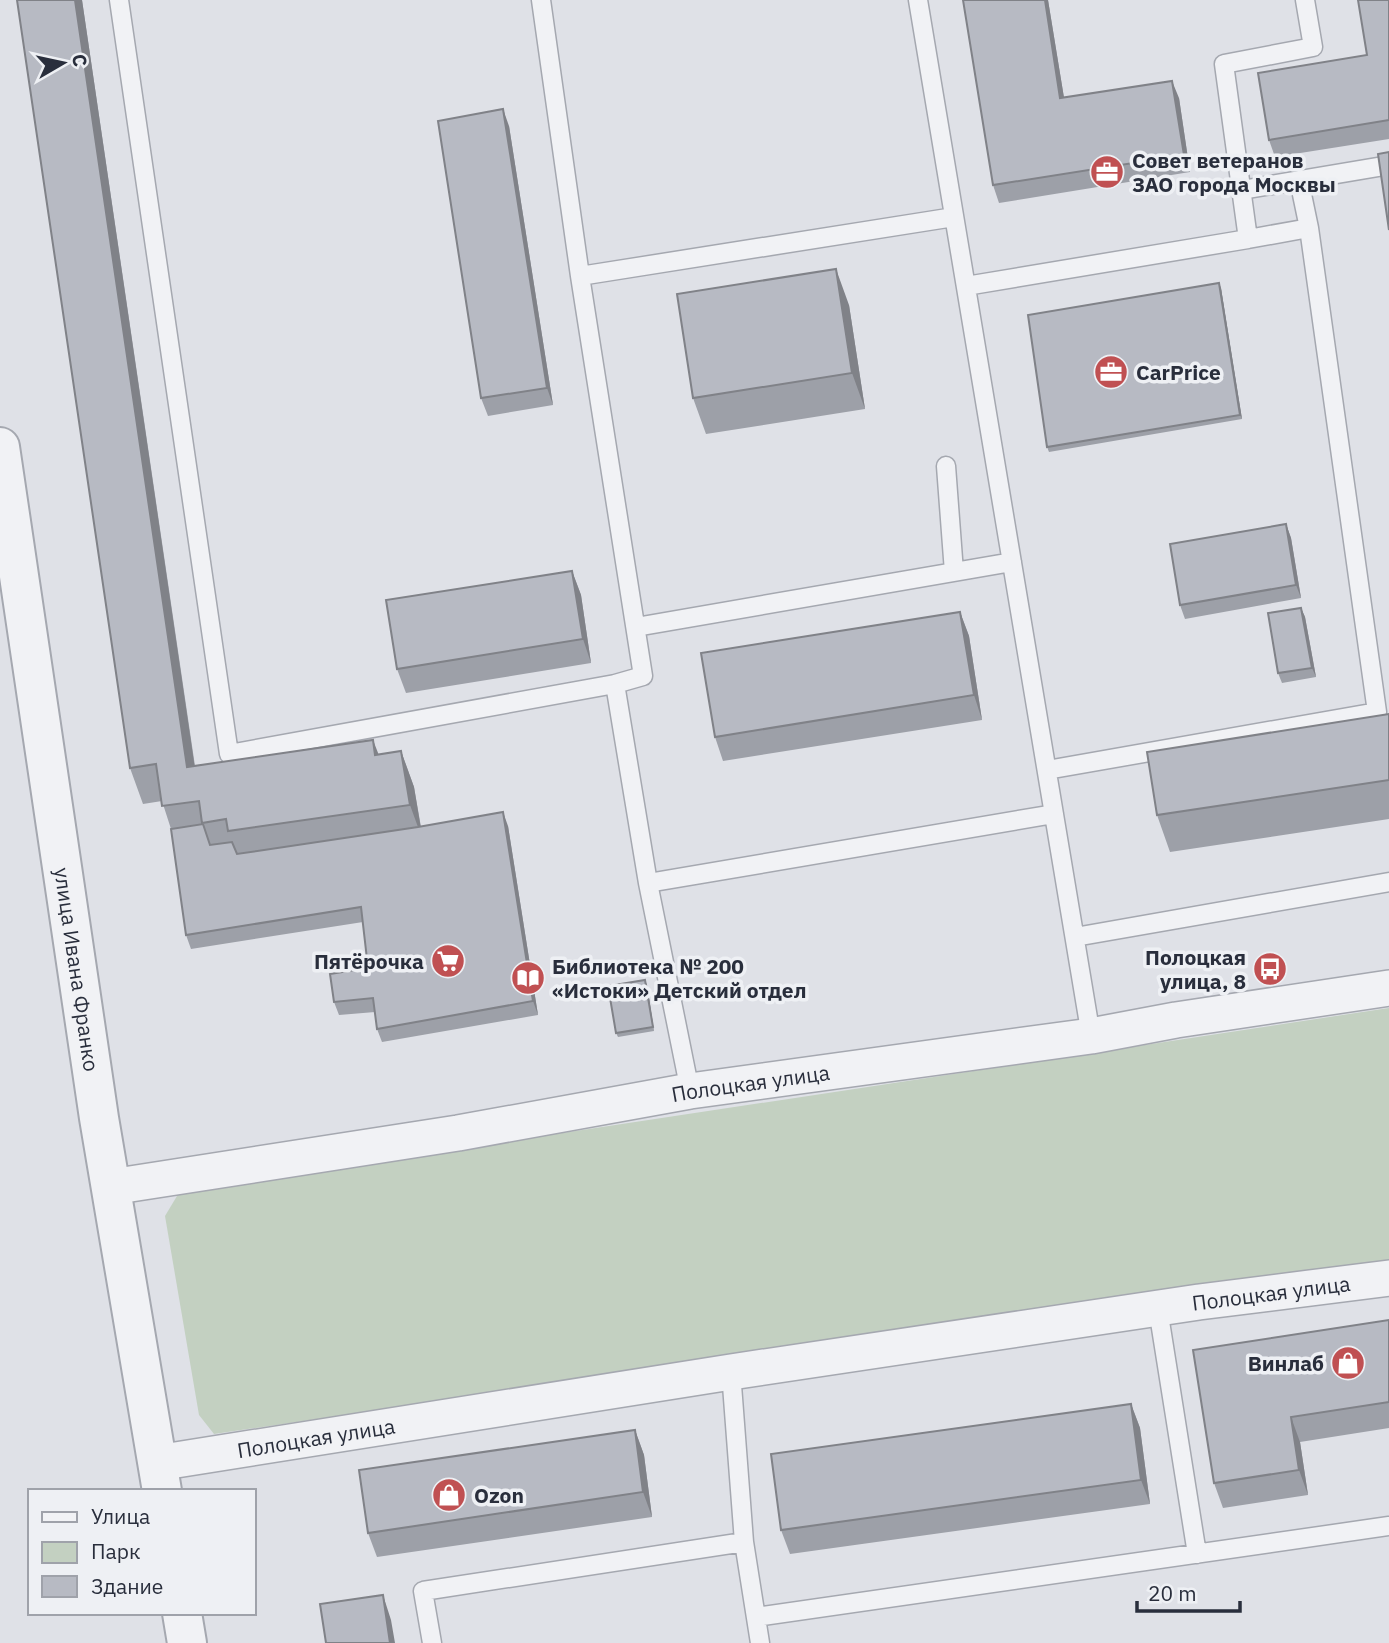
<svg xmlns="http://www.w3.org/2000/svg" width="1389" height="1643" font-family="'IBM Plex Sans',sans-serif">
<rect width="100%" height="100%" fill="#dfe1e7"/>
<!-- green -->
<path fill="#c3d0c1" d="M1389 1008V1262L214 1434 199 1415 165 1216 180 1191Z"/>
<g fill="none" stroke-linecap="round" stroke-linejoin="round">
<!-- service casing -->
<g stroke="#a5a8b0" stroke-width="21">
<path id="service" d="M119 0 229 754 615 684
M541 0 580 276 643 676 615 684 648 883 690 1091
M918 0 1091 1036
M1299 180 1309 228
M1242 190 1389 165
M580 276 954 217
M966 286 1248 239 1224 64 1313 47 1305 0
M946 466 954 572
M636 627 1012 562
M1047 770 1377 712 1309 228 1248 239
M648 883 1054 814
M1075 937 1389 882
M1158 1309 1197 1554
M731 1372 744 1542 760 1643
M756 1617 1389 1526
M432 1643 423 1591 744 1542"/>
</g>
<!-- minor casing -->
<g stroke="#a5a8b0" stroke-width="38">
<g id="minor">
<path id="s1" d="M111 1187 458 1133 690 1091 1091 1036 1176 1020 1389 988"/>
<path id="s2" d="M157 1463 731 1372 1199 1302 1389 1278"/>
</g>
</g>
<!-- tertiary casing -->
<g stroke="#a5a8b0" stroke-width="42">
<g id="tertiary">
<path id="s3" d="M0 447 99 1118 162 1491"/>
<path d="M182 1613 187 1643"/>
</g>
</g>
<!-- service -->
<use href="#service" stroke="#f1f2f5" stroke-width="18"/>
<!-- minor -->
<use href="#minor" stroke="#f1f2f5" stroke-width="35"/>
<!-- tertiary -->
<use href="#tertiary" stroke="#f1f2f5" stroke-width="38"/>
</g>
<!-- wall -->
<path fill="#9da0a8" d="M17 0H82L195 766 379 755 401 751 414 787 421 827 508 826 538 1015 382 1042 377 1029 375 1012 339 1015 334 1002 368 968 363 922 191 949 186 935 171 829 162 801 143 804 130 768Z
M963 0H1048L1064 98H1179L1190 172 999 203 993 185Z
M1389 0V139L1275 157 1269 140 1367 55Z
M509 126 553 405 488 416 481 398Z
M1221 288 1242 419 1049 452 1047 447Z
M849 305 865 409 706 434 693 398Z
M1286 524 1291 538 1301 598 1185 619 1180 605Z
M572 571 581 595 591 663 406 693 397 669Z
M1301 608 1305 617 1316 677 1282 683 1278 673Z
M960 612 969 636 982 720 723 761 715 737Z
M1389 714V819L1170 852 1157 815Z
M647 985 654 1031 618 1037 616 1033Z
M1389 1320V1428L1300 1442 1308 1495 1223 1508 1214 1483Z
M1131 1404 1140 1428 1150 1504 790 1554 781 1530Z
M635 1430 644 1455 652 1517 377 1557 368 1533Z"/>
<!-- shaded-wall -->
<path fill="#808288" d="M75 0H82L200 803 187 767Z
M1045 0H1048L1067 116 1060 98Z
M1172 81 1179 98 1190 172 1184 155Z
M503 109 509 126 553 405 547 388Z
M836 269 849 305 865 409 852 373Z
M1219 283 1221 288 1242 419 1240 415Z
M1286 524 1291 538 1301 598 1296 585Z
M572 571 581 595 591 663 583 639Z
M1301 608 1305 617 1316 677 1312 668Z
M960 612 969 636 982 720 974 695Z
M373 740 387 776 375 755Z
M401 751 414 787 423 841 410 805Z
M503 812 508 826 538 1015 533 1001Z
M645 980 647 985 654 1031 653 1027Z
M1131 1404 1140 1428 1150 1504 1141 1480Z
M1291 1417 1300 1442 1308 1495 1299 1470Z
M635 1430 644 1455 652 1517 643 1492Z
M383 1595 391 1620 395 1643H390Z"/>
<!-- building -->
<path fill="#b7bac3" stroke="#808288" stroke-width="2" d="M17 0H75L187 767 373 740 375 755 401 751 410 805 228 831 226 819 202 823 199 801 162 806 156 764 130 768Z
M963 0H1045L1060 98 1172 81 1184 155 993 185Z
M1358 0H1389V120L1269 140 1258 73 1367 55Z
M503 109 547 388 481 398 438 121Z
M1389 152V230L1378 154Z
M836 269 852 373 693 398 677 294Z
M1219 283 1240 415 1047 447 1028 315Z
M1286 524 1296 585 1180 605 1170 544Z
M572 571 583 639 397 669 386 600Z
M1301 608 1312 668 1278 673 1268 613Z
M960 612 974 695 715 737 701 653Z
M1389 714V780L1157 815 1147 752Z
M503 812 533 1001 377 1029 373 998 334 1002 330 974 368 968 361 907 186 935 171 829 203 824 210 845 232 842 237 854 418 827Z
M645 980 653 1027 616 1033 608 986Z
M1389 1320V1402L1291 1417 1299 1470 1214 1483 1193 1350Z
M1131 1404 1141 1480 781 1530 771 1454Z
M635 1430 643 1492 368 1533 359 1470Z
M383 1595 390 1643H326L320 1604Z"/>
<!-- icons -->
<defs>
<g id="office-disc" transform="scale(1.75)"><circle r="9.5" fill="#c05052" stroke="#eef0f4"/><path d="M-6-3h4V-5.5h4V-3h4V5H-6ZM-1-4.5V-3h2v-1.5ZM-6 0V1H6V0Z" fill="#fff"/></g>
<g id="supermarket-disc" transform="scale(1.75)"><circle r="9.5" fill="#c05052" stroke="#eef0f4"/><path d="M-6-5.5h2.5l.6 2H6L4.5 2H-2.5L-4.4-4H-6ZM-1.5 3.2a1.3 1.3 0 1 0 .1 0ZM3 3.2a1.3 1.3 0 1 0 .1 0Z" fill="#fff"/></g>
<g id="bus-disc" transform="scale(1.75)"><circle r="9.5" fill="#c05052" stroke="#eef0f4"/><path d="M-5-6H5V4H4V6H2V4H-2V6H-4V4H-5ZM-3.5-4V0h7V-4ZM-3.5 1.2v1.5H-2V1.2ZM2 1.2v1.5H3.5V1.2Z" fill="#fff"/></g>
<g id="library-disc" transform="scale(1.75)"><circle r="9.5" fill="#c05052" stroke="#eef0f4"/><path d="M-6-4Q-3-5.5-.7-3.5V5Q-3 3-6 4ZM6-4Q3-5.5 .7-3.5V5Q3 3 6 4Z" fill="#fff"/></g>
<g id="shop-disc" transform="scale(1.75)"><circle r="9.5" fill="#c05052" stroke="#eef0f4"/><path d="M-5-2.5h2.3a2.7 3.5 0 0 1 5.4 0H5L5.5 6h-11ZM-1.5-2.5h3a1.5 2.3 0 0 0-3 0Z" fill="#fff"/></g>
</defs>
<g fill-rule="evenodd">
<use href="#office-disc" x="1107" y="172"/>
<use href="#office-disc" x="1111" y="372"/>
<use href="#supermarket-disc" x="448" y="961"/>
<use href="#bus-disc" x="1270" y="969"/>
<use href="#library-disc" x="528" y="978"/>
<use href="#shop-disc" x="1348" y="1363"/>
<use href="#shop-disc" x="449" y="1495"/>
</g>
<g text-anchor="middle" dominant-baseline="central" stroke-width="7" stroke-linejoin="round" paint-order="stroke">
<!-- poi labels -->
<g font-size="21" font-weight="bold" fill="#292e3c" stroke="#eef0f4" text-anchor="start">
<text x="1132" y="160">Совет ветеранов<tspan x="1132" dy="24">ЗАО города Москвы</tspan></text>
<text x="1136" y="372">CarPrice</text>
<text x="1246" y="957" text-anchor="end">Полоцкая<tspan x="1246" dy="24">улица, 8</tspan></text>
<text x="424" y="961" text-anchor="end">Пятёрочка</text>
<text x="552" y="966">Библиотека № 200<tspan x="552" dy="24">«Истоки» Детский отдел</tspan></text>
<text x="1324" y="1363" text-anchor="end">Винлаб</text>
<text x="474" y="1495">Ozon</text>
</g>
<!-- street labels -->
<g font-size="21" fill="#292e3c" stroke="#eef0f4">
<text stroke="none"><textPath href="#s3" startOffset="528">улица Ивана Франко</textPath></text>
<text stroke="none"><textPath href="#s1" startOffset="648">Полоцкая улица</textPath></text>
<text stroke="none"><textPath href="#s2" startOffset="1127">Полоцкая улица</textPath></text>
<text stroke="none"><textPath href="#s2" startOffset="161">Полоцкая улица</textPath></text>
</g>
</g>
<!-- legend -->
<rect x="28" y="1489" width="228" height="126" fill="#eef0f4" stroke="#9fa2aa" stroke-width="2"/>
<rect x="42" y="1512" width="35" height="10" fill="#f1f2f5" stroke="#9fa2aa" stroke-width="2"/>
<text x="91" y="1524" font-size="21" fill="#292e3c">Улица</text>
<rect x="42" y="1542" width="35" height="21" fill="#c3d0c1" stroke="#9fa2aa" stroke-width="2"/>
<text x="91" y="1559" font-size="21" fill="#292e3c">Парк</text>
<rect x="42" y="1576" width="35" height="21" fill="#b7bac3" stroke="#9fa2aa" stroke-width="2"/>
<text x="91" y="1594" font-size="21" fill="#292e3c">Здание</text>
<!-- north arrow -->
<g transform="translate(63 63) rotate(81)" stroke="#eef0f4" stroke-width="5" paint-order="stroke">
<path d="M0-5L12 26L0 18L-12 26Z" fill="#292e3c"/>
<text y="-10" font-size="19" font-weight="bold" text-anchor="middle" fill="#292e3c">С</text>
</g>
<!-- scale -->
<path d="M1137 1601v10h103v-10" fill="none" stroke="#292e3c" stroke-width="3.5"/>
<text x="1148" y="1601" font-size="21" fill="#292e3c" stroke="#eef0f4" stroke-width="5" paint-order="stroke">20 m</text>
</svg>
